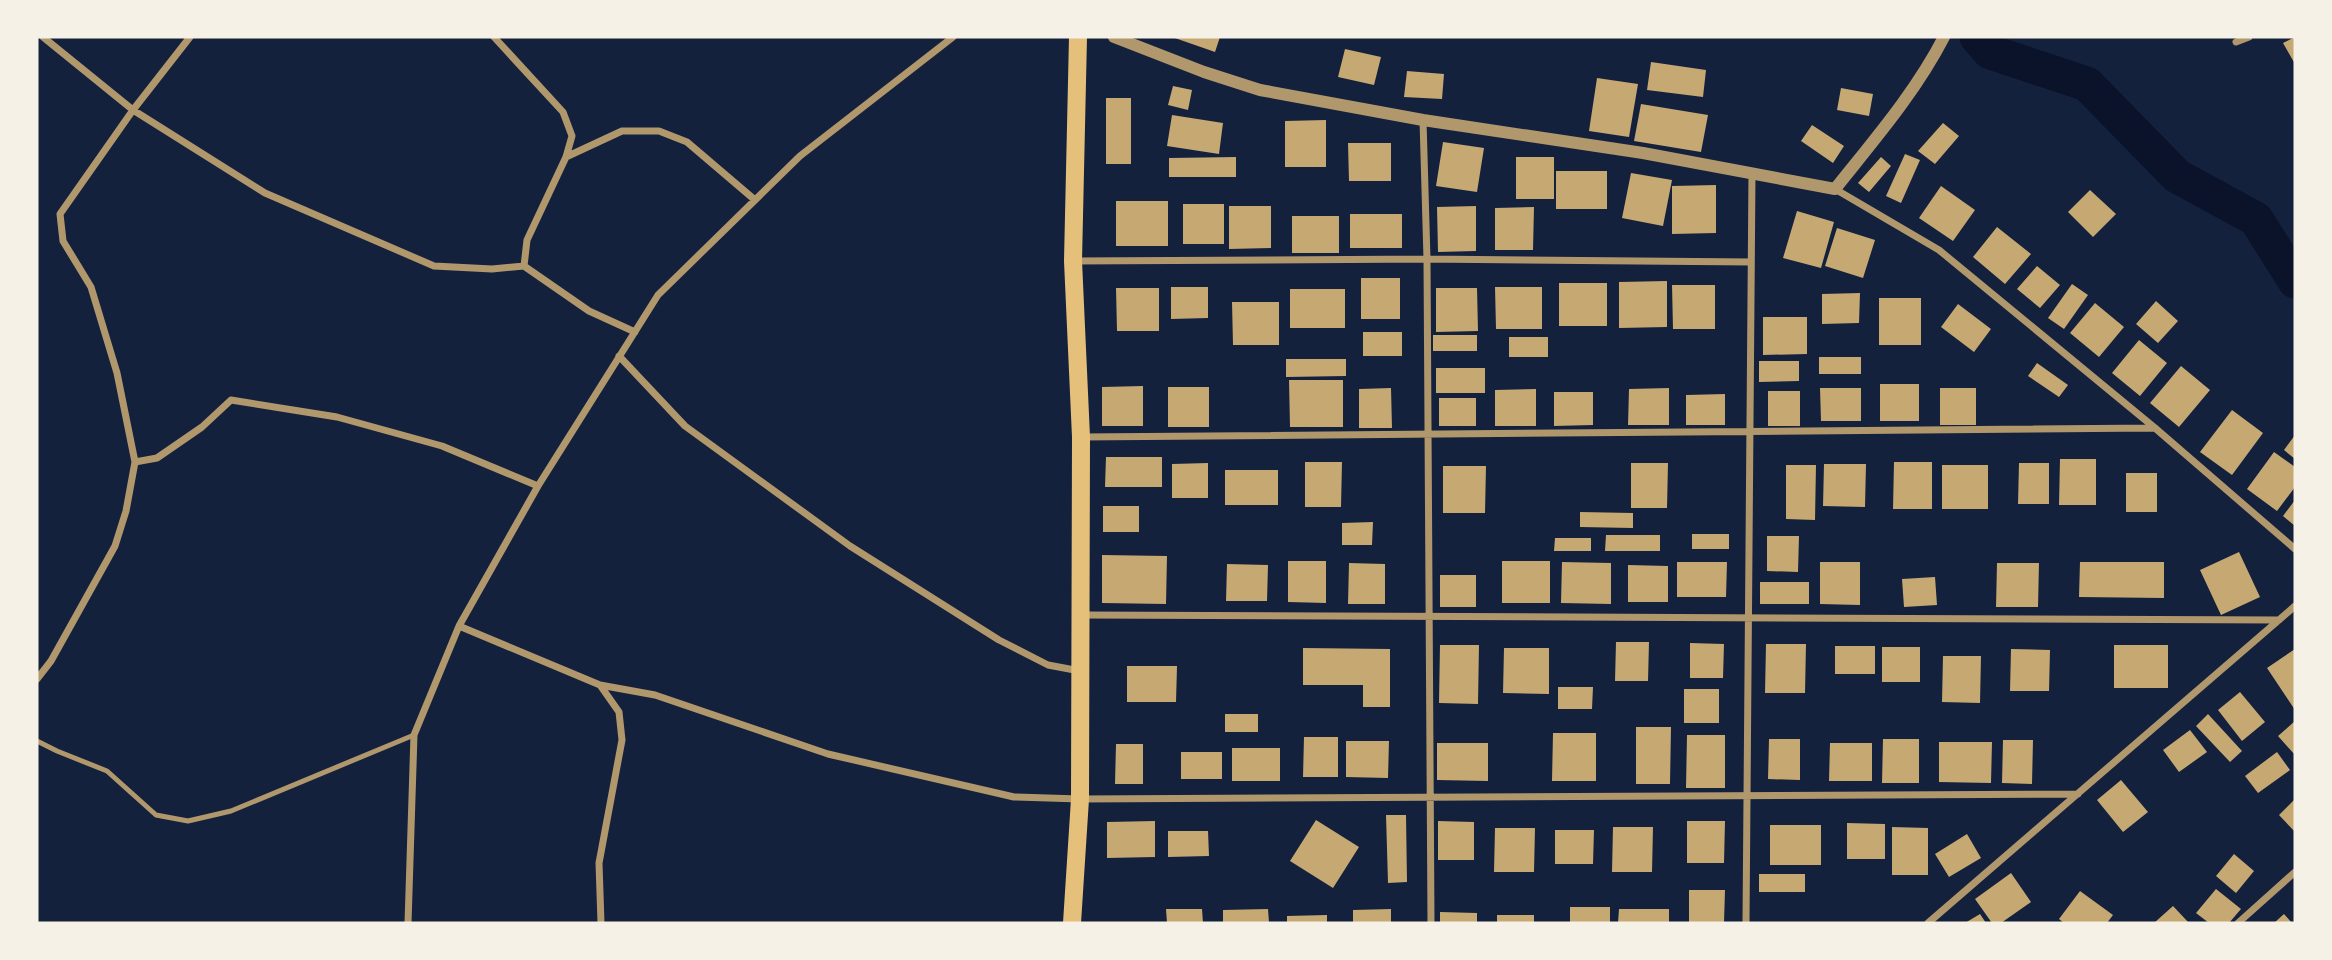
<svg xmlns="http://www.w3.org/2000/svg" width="2332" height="960" font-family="'Public Sans',sans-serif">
<rect width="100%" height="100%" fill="#14213d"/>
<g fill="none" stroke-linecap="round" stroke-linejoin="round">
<!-- river -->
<path stroke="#0b132b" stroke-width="35" d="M1977 37 1990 52 2087 84 2177 176 2256 219 2295 281"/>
</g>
<!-- building -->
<path fill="#c6a872" d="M1172 37H1220L1215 52Z
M2295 37V64L2283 43Z
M1345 49 1381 57 1374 85 1338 77Z
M1651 62 1706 70 1703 97 1647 90Z
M1407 71 1444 74 1442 99 1404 97Z
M1597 78 1638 84 1629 137 1589 131Z
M1173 86 1192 90 1188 110 1168 105Z
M1841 88 1873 94 1869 116 1837 110Z
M1106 98H1131V164H1106Z
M1641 104 1708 115 1701 152 1634 141Z
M1172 115 1223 123 1219 154 1167 146Z
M1326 120V167H1285V121Z
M1943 123 1959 136 1935 164 1918 151Z
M1812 125 1844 146 1833 163 1801 141Z
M1443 142 1484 148 1477 192 1436 186Z
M1348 143H1391V181H1349Z
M1905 154 1920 160 1901 203 1886 196Z
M1236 157V177H1169V158Z
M1516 157H1554V199H1516Z
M1881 157 1891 166 1869 192 1858 183Z
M1556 171H1607V209H1556Z
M1631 173 1672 180 1663 226 1622 218Z
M1716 185V233L1672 234V186Z
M1941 186 1975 210 1953 241 1919 218Z
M2090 190 2116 214 2093 237 2068 212Z
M1116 201H1168V246H1116Z
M1183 204H1224V244H1183Z
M1229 206H1271V248L1229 249Z
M1476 206V251L1438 252 1437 207Z
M1534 207 1533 250H1495V208Z
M1797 211 1834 222 1821 268 1783 258Z
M1350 214H1402V248H1350Z
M1292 216H1339V253H1292Z
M1997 227 2031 254 2005 284 1973 257Z
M1837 228 1875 240 1863 278 1825 266Z
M2037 266 2060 285 2040 308 2017 289Z
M1361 278H1400V319H1361Z
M1667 281V327L1619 328V282Z
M1559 283H1607V326H1559Z
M2072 284 2088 295 2064 329 2048 318Z
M1672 285H1715V329H1673Z
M1171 287H1208V318L1171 319Z
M1495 287H1542V329H1496Z
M1116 288H1159V331H1117Z
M1436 288H1477L1478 331 1436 332Z
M1290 289H1345V328H1290Z
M1860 293 1859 323 1822 324V294Z
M1879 298H1921V345H1879Z
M2156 301 2178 321 2158 343 2136 324Z
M1232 302H1279V345H1233Z
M2095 303 2124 327 2099 357 2070 333Z
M1958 304 1991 329 1974 352 1941 327Z
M1763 317H1807V354L1763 355Z
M1363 332H1402V356H1363Z
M1433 335H1477V351H1433Z
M1509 337H1548V357H1509Z
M2139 340 2167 363 2140 396 2112 373Z
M1819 357H1861V374H1819Z
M1286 359H1346V376L1286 377Z
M1759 361H1799V381L1759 382Z
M2037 363 2068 385 2059 397 2028 376Z
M2181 366 2210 390 2179 427 2150 403Z
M1436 368H1485V393H1436Z
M1289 380H1343V427H1290Z
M1880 384H1919V421H1880Z
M1143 386V426H1102V387Z
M1168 387H1209V427H1168Z
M1391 388 1392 428H1359V389Z
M1669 388V425H1628L1629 389Z
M1820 388H1861V421H1821Z
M1940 388H1976V425H1940Z
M1536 389V426H1495V390Z
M1768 391H1800V426H1768Z
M1554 392H1593V425L1554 426Z
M1725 394V425H1686V395Z
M1439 398H1476V426H1439Z
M2232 410 2263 433 2232 475 2200 452Z
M2295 435V459L2284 450Z
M2274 452 2295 467V487L2277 511 2247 489Z
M1106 457H1162V487H1105Z
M2060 459H2096V505H2059Z
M1305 462H1342L1341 507H1305Z
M1894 462H1932V509H1893Z
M1208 463V498H1172V464Z
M1631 463H1668L1667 508H1631Z
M2019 463H2049V504H2018Z
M1824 464H1866L1865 507 1823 506Z
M1786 465H1816L1815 520 1786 519Z
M1942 465H1988V509H1942Z
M1443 466H1486L1485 513H1443Z
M1225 470H1278V505H1225Z
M2126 473H2157V512H2126Z
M2295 500V526L2283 516Z
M1103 506H1139V532H1103Z
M1580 512 1633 513V528L1580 527Z
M1373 522 1372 545H1342V523Z
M1692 534H1729V549H1692Z
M1606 535H1660V551H1605Z
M1767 536H1799L1798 572 1767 571Z
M1555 538H1591V551H1554Z
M2239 552 2260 597 2221 615 2200 570Z
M1102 555 1167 556 1166 604 1102 603Z
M1288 561H1326V603L1288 602Z
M1502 561H1550V603H1502Z
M1562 562 1611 563V604L1561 603Z
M1677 562H1727L1726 597H1677Z
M1820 562H1860V605L1820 604Z
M2080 562H2164V598L2079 597Z
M1349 563 1385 564V604H1348Z
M1997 563H2039L2038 607H1996Z
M1227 564 1268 565 1267 601H1226Z
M1628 565 1668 566V602H1628Z
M1440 575H1476V607H1440Z
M1935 577 1937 605 1904 607 1902 579Z
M1760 582H1809V604H1760Z
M1616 642H1649L1648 681H1615Z
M1690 643 1724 644 1723 678H1690Z
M1766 644H1806L1805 693H1765Z
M1440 645H1479L1478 704 1439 703Z
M2114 645H2168V688H2114Z
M1835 646H1875V674H1835Z
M1882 647H1920V682H1882Z
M1303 648 1390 649V707H1363V685H1303Z
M1504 648H1549V694L1503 693Z
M2011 649 2050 650 2049 691H2010Z
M2295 649V710L2267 668Z
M1943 656H1981L1980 703 1942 702Z
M1127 666H1177L1176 702H1127Z
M1558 687H1593L1592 709H1558Z
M1684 689H1719V723H1684Z
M2240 692 2265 722 2242 741 2218 710Z
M1225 714H1258V732H1225Z
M2208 714 2242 751 2230 762 2196 726Z
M2295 721V755L2278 736Z
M1636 727H1671L1670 784H1636Z
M2190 730 2207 752 2179 772 2163 750Z
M1553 733H1596V781H1552Z
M1687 735H1725V788H1686Z
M1304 737H1338V777H1303Z
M1769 739H1800V780L1768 779Z
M1883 739H1919V783H1882Z
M2003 740H2033L2032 784 2002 783Z
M1346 741H1389L1388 778 1346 777Z
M1939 742H1992L1991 783 1939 782Z
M1437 743H1488V781L1437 780Z
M1830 743H1872V781H1829Z
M1116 744H1143V784H1115Z
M1232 748H1280V781H1232Z
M1181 752H1222V779H1181Z
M2277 752 2290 770 2258 793 2245 776Z
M2121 780 2148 812 2123 832 2097 800Z
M2295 799V832L2279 815Z
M1386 815H1406L1407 882 1388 883Z
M1316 820 1359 847 1333 888 1290 861Z
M1155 821V857L1107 858V822Z
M1438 821 1474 822V860H1438Z
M1687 821H1725L1724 863H1687Z
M1847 823 1885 824V859H1847Z
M1770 825H1821V865H1770Z
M1613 827H1653L1652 872H1612Z
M1892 827 1928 828V875H1892Z
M1495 828H1535L1534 872H1494Z
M1555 830H1594L1593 864H1555Z
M1168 831H1208L1209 856 1168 857Z
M1967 834 1981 858 1949 877 1935 854Z
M2234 854 2254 871 2236 893 2216 876Z
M2011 873 2031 902 2001 923H1992L1975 899Z
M1759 874H1805V892H1759Z
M2216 889 2241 909 2229 923H2209L2196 913Z
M1689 890H1725L1724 923H1689Z
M2080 891 2113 915 2107 923H2064L2059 919Z
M2173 906 2189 923H2154Z
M1570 907H1610V923H1570Z
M1166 909H1202L1203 923H1167Z
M1268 909 1269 923H1223V910Z
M1391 909V923H1353V910Z
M1619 909H1669V923H1618Z
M1440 912 1477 913V923H1440Z
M1980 914 1986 923H1965Z
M2284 914 2292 923H2274Z
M1327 915V923H1287V916Z
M1497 915H1534V923H1497Z"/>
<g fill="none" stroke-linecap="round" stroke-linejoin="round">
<!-- service -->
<path stroke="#b1986c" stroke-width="5" d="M37 741 57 751 107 771 156 815 188 821 231 811 414 735"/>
<!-- minor -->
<path stroke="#b1986c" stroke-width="7" d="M43 37 133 110 265 193 434 266 492 269 524 266
M494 37 563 112 572 136 566 157 527 240 524 266 589 311 635 332
M2236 42 2249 37
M1423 120 1427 259 1431 923
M566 157 622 131H659L687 142 755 200
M1835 189 1939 250 2155 428 2295 549
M1073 261 1427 259 1751 262
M619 356 685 426 850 546 999 640 1048 665 1080 671
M1081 437 2155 428
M135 462 157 458 202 427 231 400 337 417 442 446 538 486
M1083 615 2279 620
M459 626 600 685 619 712 622 740 599 863 601 923
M37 679 51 661 115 546 126 511 135 462 117 373 91 287 63 241 60 214 133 110 190 37
M600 685 655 695 828 754 1014 797 1080 799 2078 794
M408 923 414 735 459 626 538 486 658 295 800 156 953 37
M1746 923 1752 173
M1928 923 2295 606
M2238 923 2295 872"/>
<!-- tertiary -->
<path stroke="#b1986c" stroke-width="12" d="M1114 37 1204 72 1260 90 1423 120 1643 153 1835 189C1874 140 1915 93 1944 37"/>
<!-- primary -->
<path stroke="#e5c07b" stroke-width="18" d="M1072 923 1080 799 1081 437 1073 261 1078 37"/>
</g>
<!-- border -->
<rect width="2332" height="960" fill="none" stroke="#f6f1e7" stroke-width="77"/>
</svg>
